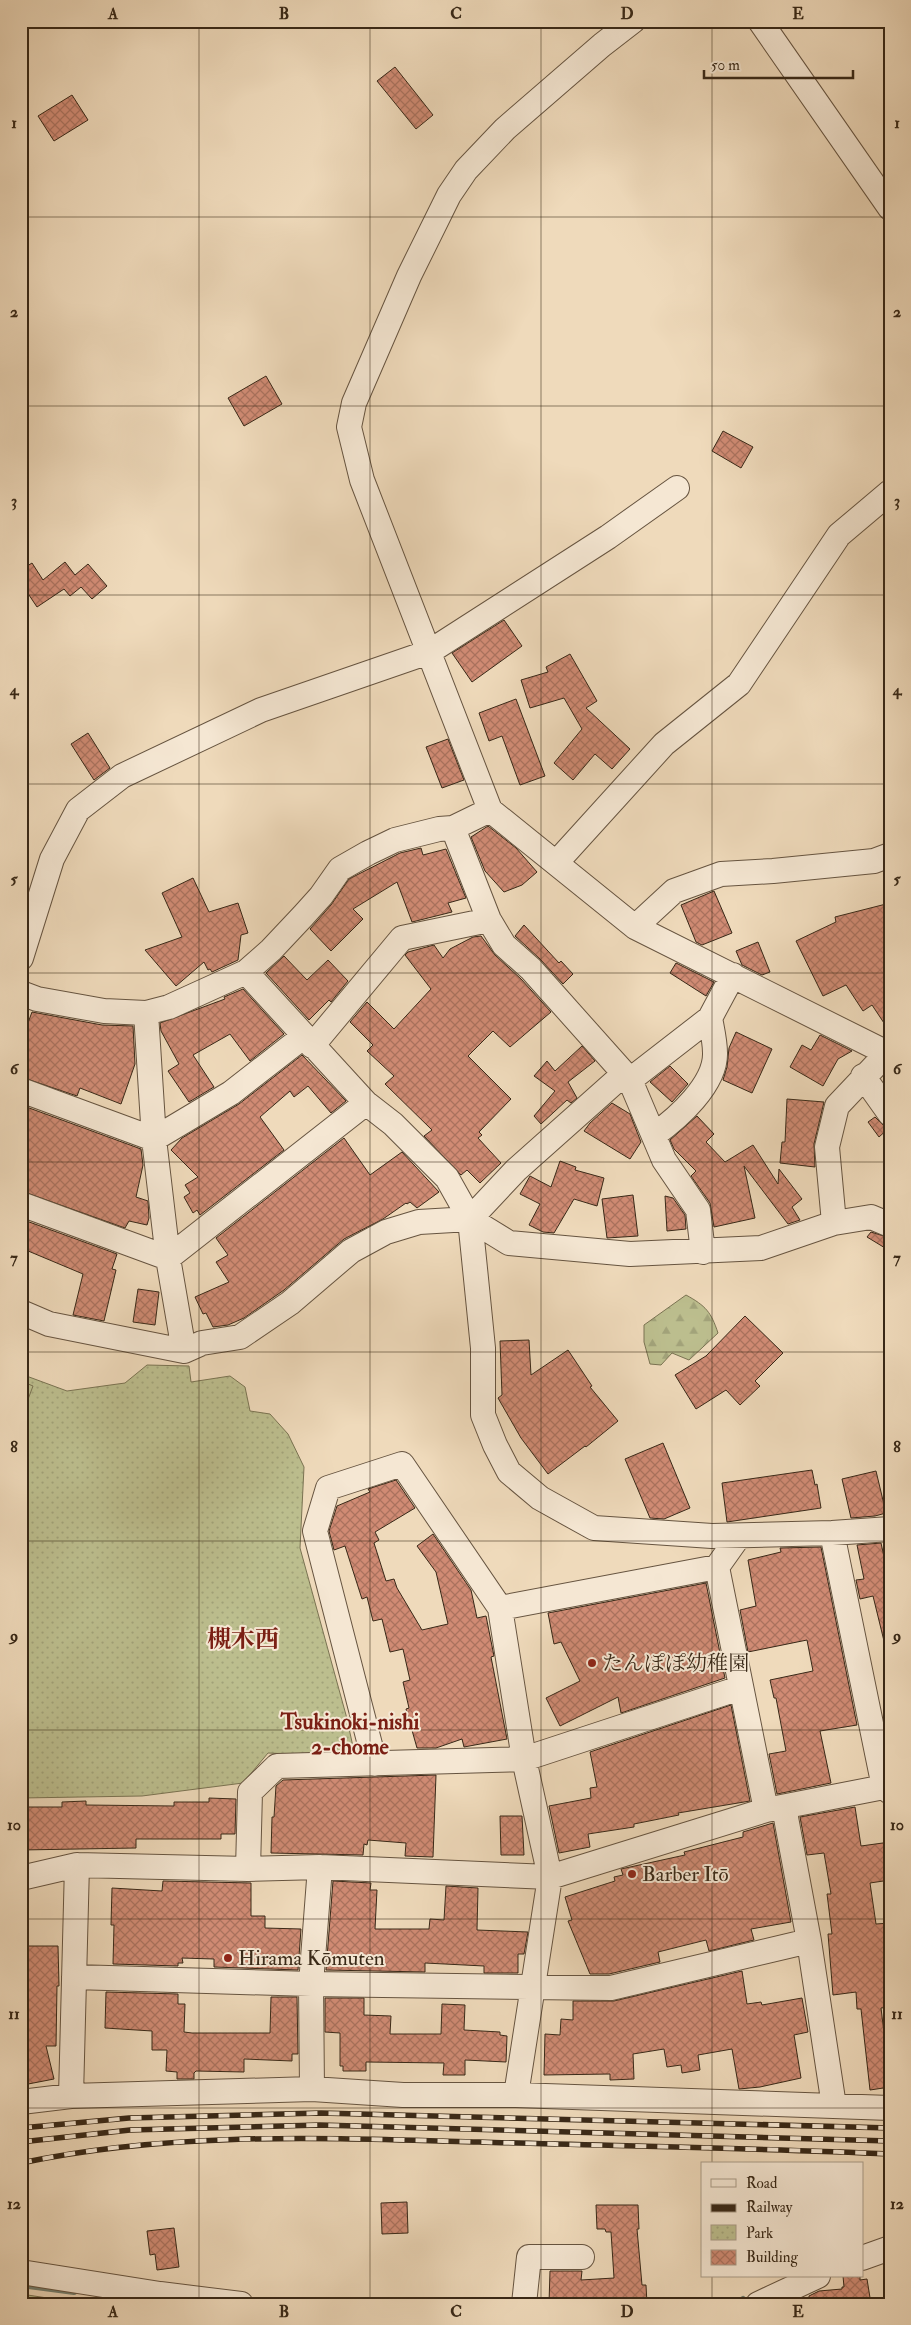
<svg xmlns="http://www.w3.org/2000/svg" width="911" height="2325" font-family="'IM FELL Double Pica','Noto Serif JP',serif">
<defs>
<pattern id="forest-firs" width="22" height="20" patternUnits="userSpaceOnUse" patternTransform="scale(1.25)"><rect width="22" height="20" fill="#bcbe8e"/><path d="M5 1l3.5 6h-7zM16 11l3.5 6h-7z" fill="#a2a37a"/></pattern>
<pattern id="park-dots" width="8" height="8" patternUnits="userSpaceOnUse" patternTransform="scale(1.25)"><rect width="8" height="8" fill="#bcbe8e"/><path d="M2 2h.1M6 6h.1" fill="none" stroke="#a2a37a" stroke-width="1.8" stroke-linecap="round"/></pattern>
<pattern id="building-cross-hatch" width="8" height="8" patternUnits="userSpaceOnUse" patternTransform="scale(1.25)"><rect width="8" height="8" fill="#d08b74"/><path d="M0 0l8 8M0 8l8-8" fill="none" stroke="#aa725e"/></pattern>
</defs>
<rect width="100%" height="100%" fill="#efdabb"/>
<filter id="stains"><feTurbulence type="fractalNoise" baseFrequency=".004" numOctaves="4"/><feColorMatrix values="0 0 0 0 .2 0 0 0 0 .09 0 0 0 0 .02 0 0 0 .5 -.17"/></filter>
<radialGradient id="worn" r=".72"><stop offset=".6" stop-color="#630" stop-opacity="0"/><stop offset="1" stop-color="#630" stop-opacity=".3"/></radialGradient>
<!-- forest -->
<path fill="url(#forest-firs)" stroke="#7a7352" d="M686 1295C706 1306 711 1312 718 1333L689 1360 672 1353 661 1365 650 1364 644 1342V1325Z
M21 2294 67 2301 68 2304H21Z"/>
<!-- park -->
<path fill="url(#park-dots)" stroke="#7a7352" d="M147 1365 189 1366 191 1382 230 1376 245 1387 250 1411 270 1414 288 1434 304 1467 300 1548 346 1715 354 1751 333 1756 268 1753 243 1783 142 1796 21 1798V1374L67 1391 125 1383Z"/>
<!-- pitch -->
<path fill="#bcbe8e" stroke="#7a7352" d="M21 1381 33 1386 21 1418Z"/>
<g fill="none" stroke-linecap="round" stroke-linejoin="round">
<!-- stream -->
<path stroke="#738071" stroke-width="6" d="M21 2285 74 2292
M735 2304 743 2299"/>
</g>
<!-- building -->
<path fill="url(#building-cross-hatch)" stroke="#382817" d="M395 67 433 115 416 129 377 81Z
M72 95 88 120 54 141 38 116Z
M266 376 282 404 244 426 228 398Z
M723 431 753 447 741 468 712 451Z
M65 562 75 575 88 564 107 586 92 599 81 587 70 596 64 589 37 607 21 583V570L32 563 43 580Z
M504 620 522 646 472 682 452 653Z
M570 654 597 701 586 708 630 749 612 769 595 754 573 780 554 763 582 729 564 698 530 708 521 680 548 672 546 667Z
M516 699 545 776 520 785 502 736 489 741 479 713Z
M88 733 110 768 94 780 71 744Z
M448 739 464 780 442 788 426 747Z
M488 826 516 848 537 872 522 885 504 892 485 871 471 837Z
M421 848 423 855 446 849 466 898 448 903 452 912 412 922 397 882 353 909 363 919 331 951 310 929 331 905 349 879 400 853Z
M193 878 209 912 238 903 248 933 241 935 238 960 212 972 210 969 208 970 204 962 176 986 145 950 182 937 162 893Z
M714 891 732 933 702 945 696 942 681 905Z
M890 903V1032L872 1005 863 1011 846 985 823 996 796 941 836 922 835 917Z
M524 925 559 963 561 961 573 974 563 984 540 959 515 936Z
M481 936 495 955 521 979 551 1012 510 1047 493 1031 468 1056 511 1099 479 1132 482 1135 478 1138 501 1163 480 1183 467 1170 461 1175 424 1136 432 1130 385 1084 394 1076 367 1051 373 1045 350 1022 367 1002 394 1029 431 989 405 955 408 952 434 945 443 958 450 949 473 937Z
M758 942 770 972 762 975 742 965 736 951Z
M284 956 307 980 328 960 348 981 331 1002 329 1000 309 1020 266 973Z
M676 963 714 982 706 996 670 973Z
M243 989 284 1034 250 1061 230 1034 193 1055 214 1087 189 1102 168 1071 179 1064 161 1031 160 1023 225 999 224 997Z
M32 1012 102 1025 133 1026 135 1064 121 1104 80 1088 77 1096 21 1077V1042Z
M736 1032 772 1049 752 1093 723 1080 727 1067 729 1048Z
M820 1035 852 1051 838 1059 823 1086 790 1067 802 1045 811 1050Z
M582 1046 595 1061 568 1082 577 1098 571 1103 567 1100 541 1124 534 1116 555 1091 534 1076 547 1061 555 1071Z
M302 1055 346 1101 331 1113 308 1086 294 1097 290 1091 260 1117 284 1150 200 1215 197 1210 193 1213 184 1197 190 1193 185 1185 198 1177 171 1150 182 1138 239 1104Z
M670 1066 688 1084 672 1102 650 1082Z
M787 1099 824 1102 814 1144 815 1167 780 1163 782 1142H785Z
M612 1103 630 1114 641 1142 630 1159 584 1131 590 1123Z
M21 1105 141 1149 143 1165 136 1197 148 1201 149 1218 147 1225 129 1221 125 1228 21 1191Z
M697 1116 714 1134 706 1142 725 1162 753 1145 778 1184 779 1169 802 1199 792 1207 800 1220 788 1224 744 1166 755 1218 714 1227 710 1203 691 1176 696 1171 674 1149 670 1140Z
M875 1117 884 1126 890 1127 879 1137 868 1122Z
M344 1138 370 1175 402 1152 439 1192 417 1208 410 1202 407 1204 406 1203 383 1219 344 1239 284 1290 244 1318 228 1325 213 1327 206 1313 203 1314 195 1297 229 1282 216 1262 228 1255 216 1238Z
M560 1161 576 1167 575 1170 604 1178 597 1206 574 1199 554 1233 543 1232 529 1225 540 1204 520 1194 530 1176 551 1187Z
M633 1195 638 1236 607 1238 602 1199Z
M665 1196 673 1198 685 1215 686 1229 667 1231Z
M21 1219 117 1254 112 1269 116 1270 104 1321 73 1315 83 1274 21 1248Z
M871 1232 890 1238V1251L867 1237Z
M138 1289 159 1292 155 1325 133 1322Z
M745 1316 783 1353 755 1381 760 1386 740 1405 726 1390 696 1409 675 1375 706 1356Z
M529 1340 531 1375 568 1350 592 1386 590 1387 618 1421 586 1447 585 1446 548 1474 521 1438 498 1398 502 1395 500 1341Z
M663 1443 690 1508 664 1519 650 1518 625 1459Z
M812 1470 815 1485 817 1484 821 1508 727 1522 722 1483Z
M876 1471 886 1513 875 1516 851 1518 842 1479Z
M396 1480 415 1508 375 1532 379 1540 374 1543 386 1581 394 1579 397 1588 422 1630 448 1624 436 1572 417 1546 433 1534 471 1590 477 1618 486 1616 494 1656 491 1657 507 1739 464 1747 462 1739 436 1748H417L406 1709 409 1708 403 1682 410 1680 403 1649 390 1652 382 1619 373 1621 367 1597 362 1599 345 1546 334 1550 329 1531 337 1506 370 1492 368 1489Z
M881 1543 890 1584V1640L884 1641 873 1596 860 1599 856 1580 864 1579 857 1545Z
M821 1547 857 1725 820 1731 831 1783 777 1794 769 1754 786 1751 776 1698H774L770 1680 813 1671 807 1640 748 1652 740 1610 756 1606 748 1560 781 1552 780 1548Z
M706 1583 725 1678 621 1713 618 1697 560 1726 546 1698 580 1681 561 1642 554 1644 548 1613Z
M731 1705 750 1801 678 1813 679 1815 634 1824V1827L588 1834 590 1847 559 1853 549 1806 591 1798 590 1788 597 1787 590 1752Z
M436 1775 433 1857 405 1856 406 1843 368 1840 367 1845 364 1844 363 1855 271 1853 272 1817H274L276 1786 283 1780Z
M209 1798 236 1799 235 1834H221V1839H136V1848L21 1850V1807H62V1802L86 1801V1805L174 1806V1802H209Z
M855 1807 861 1846 890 1842V1880L870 1883 876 1924 890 1923V2007L881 2008 887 2057H890V2087L870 2090 861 2009H857L856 1992 833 1995 828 1934H832L827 1894H831L824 1853 807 1855 800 1817Z
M500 1816H522L524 1855H501Z
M773 1823 791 1922 751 1929 754 1940 709 1951 706 1940 658 1952 660 1962 609 1974H590L568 1921 572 1920 565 1897 615 1881 614 1877 623 1875 621 1869 685 1855 684 1852 743 1837V1832Z
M163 1881 251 1883V1916H265V1928L301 1929 298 1970 214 1967V1959L182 1958 183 1963H178V1966L113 1964 114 1925H111L112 1888 162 1891Z
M333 1881 371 1883 370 1890H377L375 1929H429L430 1919 444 1920 446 1886 478 1888 477 1930 528 1932 524 1954H518V1973H484V1966L425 1963V1972L326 1970Z
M27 1946H58L59 1986H57L56 2046H46L54 2079 23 2085 21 2059 28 2057Z
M742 1971 747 2004 761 2002 762 2005 802 1998 808 2032 794 2035 801 2078 760 2087 739 2089 732 2049 698 2055 700 2070 682 2073 681 2065 667 2067 664 2049 633 2054 634 2079 610 2080V2074L544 2075 545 2034 560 2035 561 2019 573 2020V2001H614Z
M106 1992 178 1994V2004H185L184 2032 192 2033H270L271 1997H297L298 2054H292V2061L244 2059V2072L196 2071 194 2073V2079H177V2072L166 2071 167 2050H152V2031L105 2028Z
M325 1998H364V2015L391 2016 390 2034H441L442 2004 465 2005 464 2030 500 2032V2035L507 2036 506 2062 465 2060V2075H443L444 2063 366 2062V2071H343V2066H340V2033L325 2032Z
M407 2202 408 2233 382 2234 381 2203Z
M596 2205H638L639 2229H637L642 2285H646L647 2304H549L550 2271H582L581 2280 614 2278 611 2232H606L605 2229H597Z
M174 2228 179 2267 157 2270 155 2254 150 2255 147 2231Z
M843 2276H860V2280L867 2279 871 2304H809V2296L819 2291 842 2289V2287H844Z"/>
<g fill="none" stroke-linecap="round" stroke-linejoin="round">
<!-- minor casing -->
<g stroke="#665440" stroke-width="26">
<path id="minor" d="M633 21 602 45 505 129 466 170 449 195 409 276 354 403 349 427 362 480 490 810 635 927 887 1053
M760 21 890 208
M453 828 489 920 504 945 531 969 630 1080 664 1160 698 1210 703 1252
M556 863 664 744 739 684 839 535 890 492
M635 927 674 891 721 874 773 871 874 861 890 855
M21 958 52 859 78 810 122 776 261 710 429 652 608 537 677 488
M246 972 366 1103 393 1124 447 1178 470 1219 483 1348V1415L495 1445 509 1472 540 1498 594 1528 712 1536 832 1533 890 1529
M21 993 37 999 104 1011 146 1013 169 1007 246 972 271 950 303 916 321 896 340 869 368 853 395 840 439 829 453 828 490 810
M146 1013 154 1139 168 1258 184 1351
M312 1046 402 938 489 920
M863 1076 890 1114
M21 1090 154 1139 231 1093 303 1037
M654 1135C678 1118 716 1084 715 1053 715 1041 712 1029 710 1018
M21 1204 168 1258 366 1103
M470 1219 516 1170 616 1081 630 1080 710 1018 733 975
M834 1223 827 1147 837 1106 890 1050
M21 1312 49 1324 184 1351 202 1343 240 1337 290 1303 351 1251 386 1232 419 1222 470 1219 509 1243 630 1254 761 1248 834 1223 871 1217 890 1225
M832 1533 884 1787
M717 1567 766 1810
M500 1608 717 1567 739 1536
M375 1764 315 1531 328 1488 402 1464 500 1608 524 1759 550 1877 516 2095
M784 1807 809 1941 834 2106
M248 1869 250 1792 277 1766 524 1759 740 1688
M21 1878 77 1865 248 1869 320 1867 550 1877 766 1810 884 1787 890 1792
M74 1977 311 1984 611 1988 809 1941
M312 2089 311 1984 320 1867
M71 2096 77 1865
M21 2102 71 2096 312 2089 403 2095H516L890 2108
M862 2258 890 2248
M21 2272 160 2294 241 2304
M524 2304 529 2257H582
M758 2304 818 2276"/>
</g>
<!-- minor -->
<use href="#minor" stroke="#f5e7d3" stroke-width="24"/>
<!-- rail casing -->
<g stroke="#382817" stroke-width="5.5">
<path id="rail" d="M21 2128 129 2118 321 2113 890 2128
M21 2142 130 2130 320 2125 890 2141
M21 2163C171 2131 327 2138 479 2142 616 2146 753 2148 890 2154"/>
</g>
<!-- rail -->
<use href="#rail" stroke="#f5e7d3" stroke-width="4" stroke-dasharray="11" stroke-linecap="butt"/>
</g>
<!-- grid -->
<path fill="none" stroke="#382817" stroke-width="1" stroke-opacity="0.55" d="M199 21V2304M370 21V2304M541 21V2304M712 21V2164M21 217H890M21 406H890M21 595H890M21 784H890M21 973H890M21 1162H890M21 1352H890M21 1541H890M21 1730H890M21 1919H890M21 2108H890M712 2276V2304"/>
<!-- markers -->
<g fill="#8f2418" stroke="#f5e7d3" stroke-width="2">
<circle cx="592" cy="1663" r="5"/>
<circle cx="632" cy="1874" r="5"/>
<circle cx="228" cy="1958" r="5"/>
</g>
<g text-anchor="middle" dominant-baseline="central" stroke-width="4" stroke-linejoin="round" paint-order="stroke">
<!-- poi labels -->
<g font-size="21" fill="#382817" stroke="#f5e7d3" text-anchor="start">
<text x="602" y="1663">たんぽぽ幼稚園</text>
<text x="642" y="1874">Barber Itō</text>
<text x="238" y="1958">Hirama Kōmuten</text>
</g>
<!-- neighbourhood labels -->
<g font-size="22" font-weight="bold" fill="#7a1f14" stroke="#f5e7d3">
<text x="350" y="1722">Tsukinoki-nishi<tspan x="350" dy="25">2-chome</tspan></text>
</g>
<!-- quarter labels -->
<g font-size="24" font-weight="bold" fill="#7a1f14" stroke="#f5e7d3">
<text x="243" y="1639">槻木西</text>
</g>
</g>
<!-- margin -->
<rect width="911" height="2325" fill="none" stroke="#efdabb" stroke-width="55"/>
<!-- legend -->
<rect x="701" y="2162" width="162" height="115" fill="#f5e7d3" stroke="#a99b88"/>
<rect x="711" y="2179" width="25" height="8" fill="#f5e7d3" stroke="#a99b88"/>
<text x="746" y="2188" font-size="15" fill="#382817">Road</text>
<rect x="711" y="2204" width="25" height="8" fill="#382817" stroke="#a99b88"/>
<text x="746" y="2212" font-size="15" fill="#382817">Railway</text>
<rect x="711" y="2225" width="25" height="15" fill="url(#park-dots)" stroke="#a99b88"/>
<text x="746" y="2238" font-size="15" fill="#382817">Park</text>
<rect x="711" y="2250" width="25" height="15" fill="url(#building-cross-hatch)" stroke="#a99b88"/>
<text x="746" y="2262" font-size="15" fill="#382817">Building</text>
<!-- scale -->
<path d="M704 70v8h149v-8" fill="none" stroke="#382817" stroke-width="2.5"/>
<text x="711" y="70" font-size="15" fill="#382817" stroke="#f5e7d3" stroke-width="4" paint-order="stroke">50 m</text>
<rect x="28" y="28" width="856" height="2270" fill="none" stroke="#382817" stroke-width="2"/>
<g font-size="16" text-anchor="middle" font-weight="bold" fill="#382817">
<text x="113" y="19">A</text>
<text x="284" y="19">B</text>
<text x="456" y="19">C</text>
<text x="627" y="19">D</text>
<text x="798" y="19">E</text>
<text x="14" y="128">1</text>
<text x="897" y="128">1</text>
<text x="14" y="317">2</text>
<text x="897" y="317">2</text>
<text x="14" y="506">3</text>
<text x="897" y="506">3</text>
<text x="14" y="695">4</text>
<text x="897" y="695">4</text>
<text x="14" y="884">5</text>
<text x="897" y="884">5</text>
<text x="14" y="1074">6</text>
<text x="897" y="1074">6</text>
<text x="14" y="1263">7</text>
<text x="897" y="1263">7</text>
<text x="14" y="1452">8</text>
<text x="897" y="1452">8</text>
<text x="14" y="1641">9</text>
<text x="897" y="1641">9</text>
<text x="14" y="1830">10</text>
<text x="897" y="1830">10</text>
<text x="14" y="2019">11</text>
<text x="897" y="2019">11</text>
<text x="14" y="2209">12</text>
<text x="897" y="2209">12</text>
<text x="113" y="2317">A</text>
<text x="284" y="2317">B</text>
<text x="456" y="2317">C</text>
<text x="627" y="2317">D</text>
<text x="798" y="2317">E</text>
</g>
<rect width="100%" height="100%" filter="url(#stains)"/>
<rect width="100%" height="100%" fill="url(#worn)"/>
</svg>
